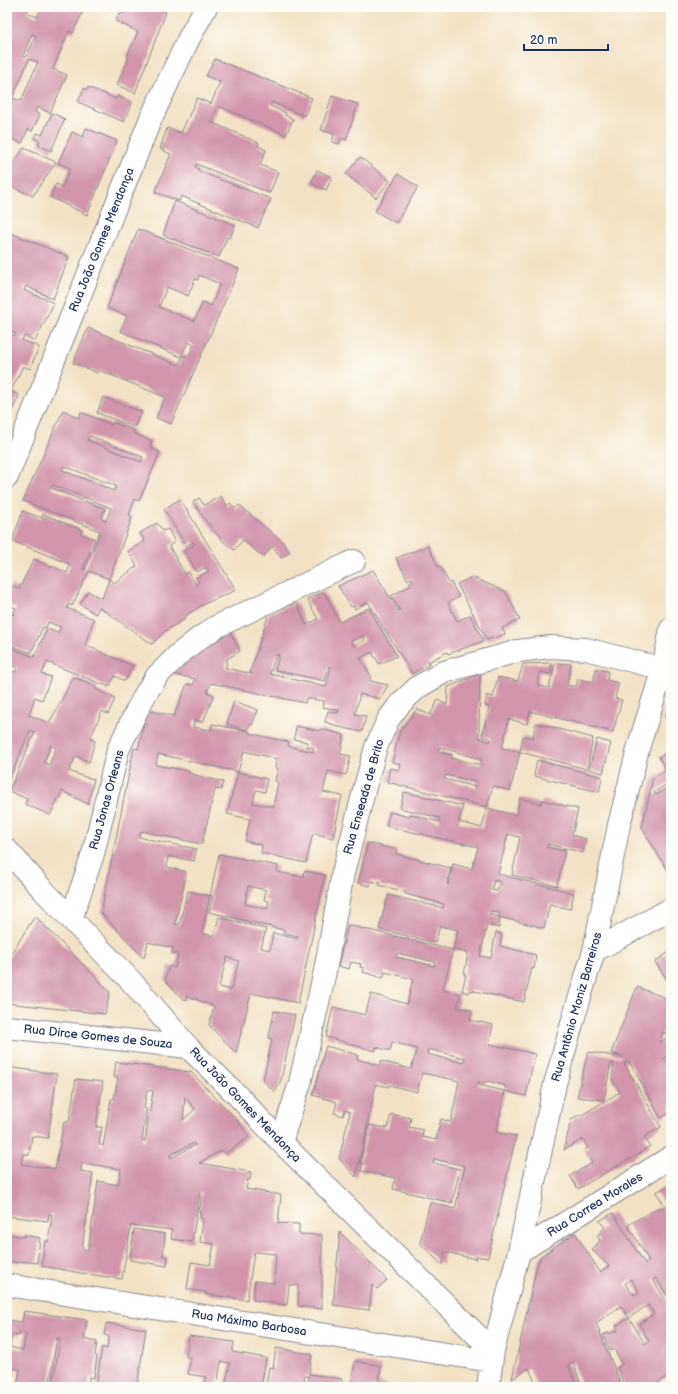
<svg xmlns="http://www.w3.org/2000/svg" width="678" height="1394" font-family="'Balsamiq Sans',sans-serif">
<rect width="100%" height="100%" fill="#fdfcf7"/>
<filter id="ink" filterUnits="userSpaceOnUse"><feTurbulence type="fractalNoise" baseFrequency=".025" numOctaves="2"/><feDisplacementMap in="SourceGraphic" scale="8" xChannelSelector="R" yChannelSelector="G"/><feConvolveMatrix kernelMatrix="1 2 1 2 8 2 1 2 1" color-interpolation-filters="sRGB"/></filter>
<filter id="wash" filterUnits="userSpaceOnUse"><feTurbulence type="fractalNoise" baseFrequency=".012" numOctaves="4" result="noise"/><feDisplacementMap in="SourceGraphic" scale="16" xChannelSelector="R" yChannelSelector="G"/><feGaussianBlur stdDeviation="0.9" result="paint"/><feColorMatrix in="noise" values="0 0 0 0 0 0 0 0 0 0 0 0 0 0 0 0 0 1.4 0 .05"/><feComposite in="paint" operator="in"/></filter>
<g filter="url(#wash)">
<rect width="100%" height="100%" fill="#f2e1c4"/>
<g id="blocks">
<!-- building -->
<path fill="#d194ab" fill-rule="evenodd" d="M12 7H29L27 13 37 17 42 7H85L73 33 69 31 53 69 67 75 50 113 37 107 35 112 40 115 32 131 28 129 22 143 9 138 7 141V112L13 98 21 101 38 62 29 59 13 97 7 95V64L12 51 7 49V18ZM32 34 36 36 26 57 23 56Z
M127 7 138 8V7H152L166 12 135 93 117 85 129 57 127 56 138 32 116 21 119 13 124 14Z
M215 59 312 98 304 116 272 102 270 106 286 113 285 115 293 119 286 135 218 106 211 122 259 143 258 146 266 150 260 165 278 172 270 193 196 164 195 167 199 169 198 171 271 199 258 228 181 196 179 201 155 192 171 154 160 149 167 128 181 133 197 98 211 104 220 82 206 76Z
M88 87 116 99 117 96 132 103 124 122 78 102 84 88 87 90Z
M332 96 358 104 346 140 341 138 339 144 332 142 334 134 321 130Z
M52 113 65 119 51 151 38 145 40 141 34 138 37 133 42 135Z
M86 128 117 141 87 215 50 197 56 184 62 187 70 168 58 163 72 132 83 137Z
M24 148 56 162 33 196 7 185V172Z
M360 157 390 181 376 198 346 174Z
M317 170 332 177 326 190 311 183Z
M398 174 418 187 396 223 375 211Z
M175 201 235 225 230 238 227 237 219 257 163 235Z
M138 229 239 269 171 424 156 418 165 397 99 370 98 373 73 363 88 328 178 365 184 355 188 357 194 345 188 342 181 357 120 331 127 316 107 308ZM199 275 220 284 211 306 203 302 194 321 159 307 167 287 188 296 195 279 198 280Z
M11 233 69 257 53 299 26 286 24 290 54 303 35 341 24 336 22 340 39 347 30 369 23 366 11 391 19 395 7 422V333L14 336 15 333 7 330V313L10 307 7 305V242Z
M103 397 142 412 134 427 97 413Z
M63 410 79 418 81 412 112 425 113 422 134 430 133 433 152 441 150 447 160 452 139 501 135 499 129 515 132 517V518L109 579 89 571 72 606 68 604 67 608 94 619 85 645 133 666 125 681 115 676 109 687 47 662 42 674 51 677 42 700 35 697 29 715 49 723 74 677 96 686 95 689 115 699 108 714 102 711 90 739 95 741 89 762 76 756 69 771 85 777 94 779 88 804 62 791 50 815 25 804 27 799 9 791 35 732 30 730 7 785V670L16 672 17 667 7 664V646L34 657 47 629 58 633 61 627 48 622 46 628 43 627 31 653 7 644V612L13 615 16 608 7 605V594L11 585 19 589 34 559 52 568V566L67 573 70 564 12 541 23 511 42 518 43 514 82 530 81 534 95 539 83 569 85 570 100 531 23 501ZM90 436 143 457 141 462 87 440ZM64 466 116 486 114 491 62 470ZM53 485 111 508 106 521 101 519 105 509 51 488ZM51 745 56 748 49 765 44 762Z
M221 496 227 506 230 503 235 509 239 505 284 543 290 552 281 558 273 546 263 557 243 540 234 550 223 541 206 521 193 502 199 498 204 505Z
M180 499 236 590 204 604 185 616 186 618 165 631 152 644 99 607 96 614 80 604 88 591 102 599 109 579 114 583 137 566 128 551 145 541 140 533 157 523 163 531 168 529 175 542 169 546 185 574 189 572 196 585 199 582 196 578 209 571 206 567 197 572 184 551 195 544 193 542 186 546 164 509Z
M428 546 438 567 440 566 449 583 451 582 459 597 448 603 457 621 470 615 484 641 448 654 447 652 428 662 430 664 412 674 368 602 355 609 354 606 351 607 338 586 373 570 398 611 400 610 391 596 411 585 409 583 413 581 412 578 408 580 396 558Z
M472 577 506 592 520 620 502 628 505 634 487 640 457 584Z
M324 592 340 622 369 608 397 656 379 664 372 652 360 658 371 676 370 681 388 685 380 699 360 694 355 714 366 716 362 732 335 726V725L325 722 328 711 338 713 339 710 323 707 324 701 306 698 305 703 211 683 207 692 214 695 203 722 194 720 193 727 211 730 212 724 249 731V733L289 742 288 746 313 752 314 748 307 746V742L294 739 296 726 320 731 321 729 344 735 340 754 351 756 346 775 328 771 323 792 342 796 333 838 313 833 306 863 261 853 262 845 245 841 250 819 227 814 238 772 267 779 265 792 256 790 253 803 273 807 278 782 275 781 278 768 275 767 277 759 244 751 238 772 158 754 156 765 189 771V773L199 776 223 782 221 790 215 789 202 844 141 831 139 837 196 849 194 861 168 856 167 867 186 872 183 890 175 924 179 925 188 891 210 896 219 854 278 866 277 872 303 877 304 871 325 875 298 1003 251 993 236 1053 209 1025 214 1006 187 996 185 1001 165 980 169 966 175 968 178 954 172 953 173 948 148 942 144 958 101 913 134 748 138 749 147 710 174 716 187 684 193 685 195 679 172 674 206 644 229 630 240 651 227 659 226 668 252 674 250 672 269 613 297 603 306 625 318 619 307 599ZM363 636 365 640 353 646 351 641ZM276 655H279L275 670 325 681 329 666 331 667 326 687 270 674ZM248 886 266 890 264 900 269 901 267 909 245 904ZM210 896H213L209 912 284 930 283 933 298 936 297 939 273 933 270 950 261 948 266 929 219 917 214 936 202 933ZM227 957 239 961 231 990 219 987Z
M552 663 550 674 540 672 537 685 549 688 555 663 571 664 567 685 576 687 578 679 593 682 596 669 608 671 607 680 619 683 615 698 622 700 613 732 530 711 527 724 509 719 502 748 520 752 523 736 533 738 536 723 593 738 587 769 520 752 510 791 493 786 487 807 387 782 390 768 399 770 400 764 392 762 400 731 417 709 430 715 438 700 447 705 448 687 480 674 479 737 490 742 491 739 482 736 489 707 485 706 487 695 493 697 498 677 518 681 523 664ZM439 747 481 759V765L451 758 452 755 438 752ZM446 775 477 782 476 787 444 779Z
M671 700V727L665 717Z
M234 701 258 710 252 725 250 724 247 730 227 724Z
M597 739 611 743 603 773 589 769Z
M671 750V782L654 792 656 795 671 786V876L642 828 653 778 666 770 659 757Z
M537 760 602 777 599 792 534 776Z
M404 792 463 806 459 822 482 828 487 808 516 815 520 798 541 804 542 800 578 809 572 835 586 839 583 853 548 844 547 847 565 851 557 886 512 875 520 837 508 834 498 874 574 893 570 909 550 904 544 928 499 917 500 913 491 911 489 915 500 917 499 928 487 925 480 956 491 958 496 932 502 934 500 946 536 955 534 969 532 968 524 1002 470 990 469 993 462 991 466 975H464L468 953 453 950 458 930 440 926 435 943 379 929 388 895 443 908 444 904 405 894 406 892 379 885 380 883 371 881 370 886 358 883 368 843 397 850 396 854 451 868 447 884 448 885 453 864 472 869 478 847 386 826 390 812 409 817 410 814 439 822 440 818 400 808ZM494 880 501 882V885H499L497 891 492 890Z
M35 916 110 992 105 1014 7 1003V960Z
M348 925 453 950 443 990 460 994 457 1007 472 1010 470 1020 493 1025 489 1044 535 1054 526 1096 505 1091 506 1086 488 1081 484 1083 478 1082V1085L505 1091 496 1132 516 1136 488 1258 476 1256V1259L445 1252 442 1265 420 1243 430 1202 455 1209 465 1166 434 1159 433 1163 460 1169 452 1203 393 1189 395 1178 361 1171 363 1163H360L369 1125 388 1128 391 1114 411 1118 409 1127 423 1130 422 1137 436 1140 441 1119 451 1122 459 1081 422 1073 417 1092 389 1085 388 1087 376 1084 356 1177 339 1159 350 1112 345 1110 343 1116 334 1113 337 1102 313 1095 326 1046 358 1055 357 1059 380 1066 381 1061 411 1069 417 1049 392 1042 390 1051 376 1047 375 1051 326 1037 333 1007 365 1015 371 994 407 1004 413 979 385 972 383 978 363 972 364 968 360 967 361 964 351 962 349 969 338 966ZM397 953 435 962V966L396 957ZM428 1049 465 1058 464 1063 427 1054Z
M669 952 671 954V985L655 962Z
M637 987 671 1000V1024L667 1034 663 1032 659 1043 671 1035V1059L668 1055 664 1058 671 1069V1112L661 1118 629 1061 624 1063 661 1127 644 1137 650 1146 630 1160 629 1159 578 1189 570 1176 592 1163 584 1150 588 1148 583 1139 564 1150 571 1120 580 1114V1116L620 1092 612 1079 614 1063H611L604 1100 577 1097 588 1052 622 1057V1056L611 1053Z
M274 1011 295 1015 281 1080 275 1092 263 1081 272 1039 269 1038Z
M116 1062 191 1072 236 1119 249 1137 225 1154 222 1150 199 1163 251 1172 250 1180 248 1179 246 1189 281 1195 278 1223 299 1224V1234L322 1235V1309L298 1306V1285H289L287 1305 253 1300 255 1281 274 1283 276 1254 254 1252 247 1300 205 1294 206 1292 187 1289 191 1262 210 1265 214 1244 200 1242 203 1219 200 1218 201 1214 199 1213 202 1193 200 1192 192 1242 171 1239 172 1230 131 1225 122 1279 81 1273 42 1266 45 1241 48 1242 52 1214H49L48 1221 7 1216V1067L57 1074 48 1138 32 1136 29 1155 23 1154 21 1164 55 1169 64 1122H69L76 1079 103 1082 96 1127H102L99 1144 103 1146 111 1099H114L118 1078 114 1077ZM147 1090 153 1091 145 1141 142 1140 147 1109 144 1108ZM185 1097 195 1109 183 1120ZM194 1143 195 1145 171 1158 170 1155ZM82 1163 121 1169 118 1185 98 1181 88 1251 82 1248 93 1173 81 1171Z
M671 1177V1249L669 1250 671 1253V1302L656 1278 653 1280 671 1308V1374L651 1387H625L617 1367 622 1365 614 1349 610 1351 603 1335 609 1333V1334L618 1330 616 1326 629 1318 645 1344 649 1341 639 1324 654 1314 648 1305 629 1318 621 1306 596 1323 622 1387H582L573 1362 568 1364 577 1387H537L529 1368 512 1379 537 1265 541 1256 575 1233 600 1272 609 1266 592 1250 600 1240 597 1236 605 1227 599 1221 613 1213 645 1264 649 1261 628 1225 659 1207 660 1209 665 1206 656 1192 670 1185 667 1179ZM631 1279 639 1292 634 1295 625 1284Z
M134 1229 165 1234 163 1256 168 1257 167 1266 130 1260Z
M340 1232 387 1280 377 1289 372 1285 369 1310 333 1305Z
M7 1234 24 1237V1235L40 1238 37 1263 20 1261V1263L7 1261Z
M24 1311 87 1320 84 1339 97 1342 95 1355 97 1356 94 1378 89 1377V1387H52L60 1339 57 1338 49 1387H17L20 1370 14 1368 11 1387H7V1320L22 1322ZM20 1332 26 1333 23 1350 10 1347 12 1335 19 1336Z
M106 1323 146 1329 137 1387H96L102 1347 107 1349 109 1336 104 1335Z
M189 1336 234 1342 232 1352 266 1358 261 1387H225L230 1363 221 1362 217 1385 204 1383 206 1377 188 1374 191 1358 186 1357Z
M276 1348 312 1354 309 1374 342 1379 341 1387H307L309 1376H305L303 1387H266L269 1367 273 1368Z
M355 1361 381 1366 379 1383 395 1387H351Z"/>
</g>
</g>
<g filter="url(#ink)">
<use href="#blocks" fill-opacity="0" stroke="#868891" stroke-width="1"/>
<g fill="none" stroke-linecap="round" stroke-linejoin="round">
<!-- minor casing -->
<g stroke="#868891" stroke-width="24">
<path id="minor" d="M7 477 151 118 189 38 206 7
M7 850 44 891 132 982 188 1047 238 1096 281 1142 493 1351
M71 919 93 854 118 750 137 710 146 693 157 676 178 655 198 639 216 627 354 561
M594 951 671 909
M7 1027 188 1047
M281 1142 300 1083 325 971 343 873 365 787 376 747 388 720 400 704 418 687 444 672 518 651 550 647 586 649 663 669 671 664
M519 1252 671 1157
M7 1285 491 1361
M488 1387 493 1351 519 1252 555 1084 575 1013 594 951 619 825 639 745 663 669 671 629"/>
</g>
<!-- minor -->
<use href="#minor" stroke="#fff" stroke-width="22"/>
</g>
</g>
<g text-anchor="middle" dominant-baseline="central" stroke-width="4" stroke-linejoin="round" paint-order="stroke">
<!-- street labels -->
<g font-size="12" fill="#1b2f5e" stroke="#fdfcf7">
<text transform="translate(102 240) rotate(-68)">Rua João Gomes Mendonça</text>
<text transform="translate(364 797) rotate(-74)">Rua Enseada de Brito</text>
<text transform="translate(107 800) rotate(-75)">Rua Jonas Orleans</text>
<text transform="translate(577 1007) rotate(-74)">Rua Antônio Moniz Barreiros</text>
<text transform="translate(98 1037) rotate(6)">Rua Dirce Gomes de Souza</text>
<text transform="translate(245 1105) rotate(46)">Rua João Gomes Mendonça</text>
<text transform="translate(595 1205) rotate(-32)">Rua Correa Morales</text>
<text transform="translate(249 1323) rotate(9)">Rua Máximo Barbosa</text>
</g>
</g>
<!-- margin -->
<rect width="678" height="1394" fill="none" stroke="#fdfcf7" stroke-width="24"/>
<!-- scale -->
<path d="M524 44v6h84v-6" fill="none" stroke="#1b2f5e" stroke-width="2"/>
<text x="530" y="44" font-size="12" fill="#1b2f5e" stroke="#fdfcf7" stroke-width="3" paint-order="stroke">20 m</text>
</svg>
